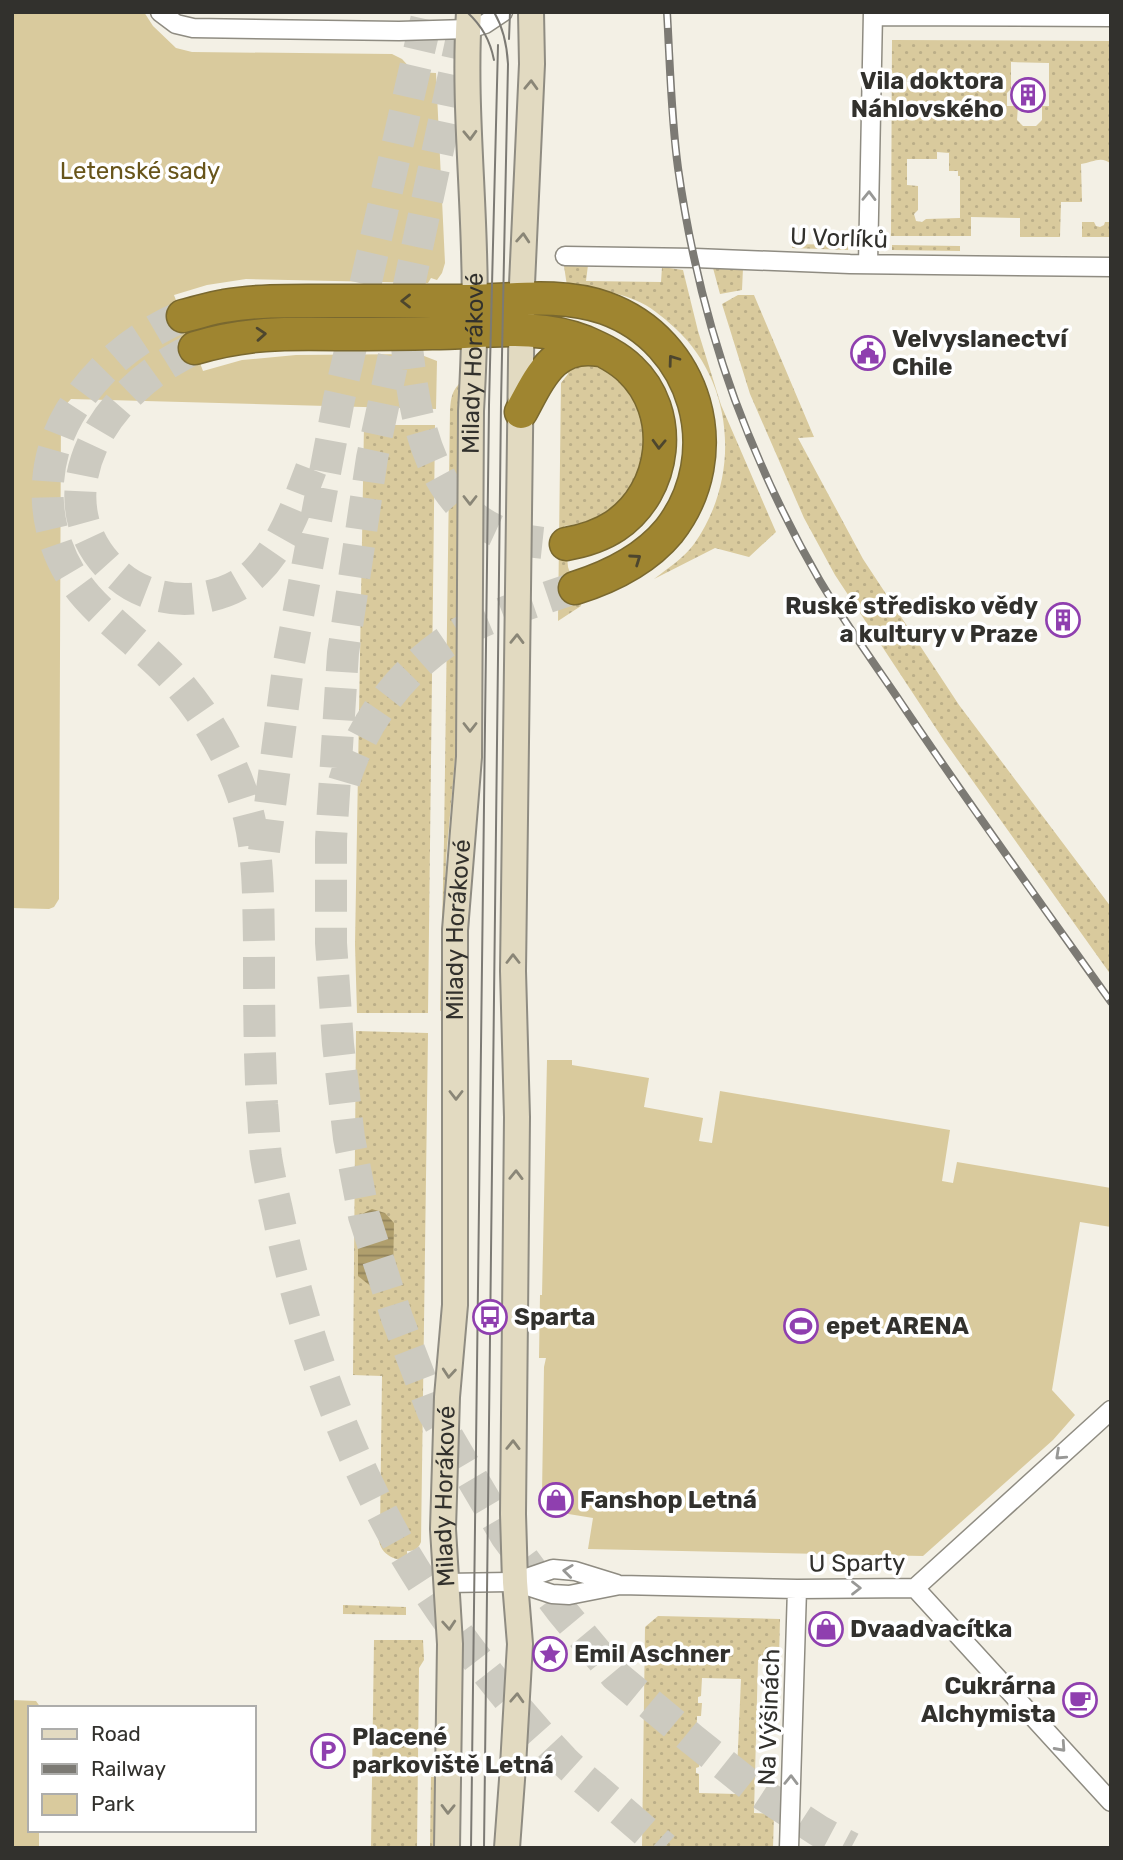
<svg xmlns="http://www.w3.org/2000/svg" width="1123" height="1860" font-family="Rubik,sans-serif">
<defs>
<pattern id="grass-dots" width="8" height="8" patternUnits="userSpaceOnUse" patternTransform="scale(1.75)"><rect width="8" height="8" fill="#d9ca9d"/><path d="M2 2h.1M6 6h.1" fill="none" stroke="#bbae88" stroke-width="1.8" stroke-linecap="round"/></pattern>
<pattern id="water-rules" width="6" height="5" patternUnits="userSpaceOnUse" patternTransform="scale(1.75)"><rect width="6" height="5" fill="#b09f6d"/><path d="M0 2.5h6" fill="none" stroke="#90825a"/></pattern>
</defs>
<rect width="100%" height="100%" fill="#f3f0e5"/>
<!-- grass -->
<path fill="url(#grass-dots)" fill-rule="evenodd" d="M892 40 1111 41V164C1101 155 1092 163 1081 164L1082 202H1061L1060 237H1020V218L971 217V236H891ZM1011 62 1049 63V106H1042V120L1036 126H1023L1017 120 1018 106H1007V93L1011 89ZM937 152 949 153V171H958V176H960V218L926 219 922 222 916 221 914 214 918 210V186L907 185V159H937Z
M1082 222H1094L1096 226 1100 227 1104 225 1105 222H1111V237H1082Z
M792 244 848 245V250L792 248Z
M892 245 960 246V251L892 250Z
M588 265 586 281 661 282 662 267 683 270 698 331 721 405 776 532 749 557 715 548 654 579C668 568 684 558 694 544 741 478 735 383 675 328 663 317 650 306 635 300 613 291 591 287 567 286L564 266Z
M713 268H743L742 290 720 294Z
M738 295H754L814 437 798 438 863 559 959 705 1111 907V975L945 742 835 575 804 518 750 394 722 304Z
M591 365C607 367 617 376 627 389 656 426 649 482 610 510 596 520 580 524 564 526L568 567 581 606 558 621 561 383 568 374 569 368Z
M462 381 457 737 446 860 442 1010 440 1011 444 841 450 410C451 397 452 390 462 381Z
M364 425H435L428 1013H357L355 945Z
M356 1031 428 1033 421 1542C418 1549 415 1551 407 1551V1561C389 1559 378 1552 378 1532H380L382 1376 353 1375Z
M343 1605 406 1607V1615L343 1614Z
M658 1616 780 1619 779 1660H758L754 1813 774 1814 773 1848H642L645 1627ZM702 1678 741 1679 736 1794 699 1793V1774L696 1773V1768L699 1767 700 1755 696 1754 697 1716H701L702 1703H698V1697L701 1696Z
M374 1640H423L424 1660 419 1668 417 1848H371Z
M431 1777H436V1848H430Z"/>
<!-- park -->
<path fill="#d9ca9d" d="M12 12H144L153 26 176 48 192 52 392 54 402 59 414 72 436 73 445 263 442 273 437 280 431 278 428 283 246 279 207 285 174 295 203 371 242 360 296 355 419 354 437 361 436 409 71 399 61 410 59 899 54 907 49 909 12 908Z
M547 1060H572V1065L649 1078 644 1107 703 1118 699 1141 712 1143 720 1091 950 1130 942 1181 953 1183 957 1162 1111 1188V1227L1080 1222 1052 1390 1075 1415 1053 1440 923 1556 588 1549 593 1518 544 1510V1494H542L544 1367 546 1358H539L540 1295H542Z
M12 1700 36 1701 41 1708H30V1830H39V1848H12Z"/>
<!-- water -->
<path fill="url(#water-rules)" d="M372 1209 385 1213 394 1223 393 1275 392 1282 385 1288H373L358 1276V1221L362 1214Z"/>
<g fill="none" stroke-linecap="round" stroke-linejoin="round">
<!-- highway-tunnel -->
<path stroke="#cccac0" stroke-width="32" stroke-dasharray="32 16" stroke-linecap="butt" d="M464 28 372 458 343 653 331 840V943L338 1044 349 1138 364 1216 397 1318 433 1412 506 1536 561 1610 616 1676 692 1739 756 1790 819 1831 851 1848
M183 316C135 337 96 369 69 414 35 472 42 546 87 597 115 628 151 652 178 683 211 721 237 769 249 817 259 859 258 900 259 942 259 996 259 1050 262 1104 264 1121 264 1140 266 1157 269 1175 273 1193 277 1210 301 1327 341 1442 400 1546 445 1623 502 1695 563 1760 573 1770 585 1780 596 1789 619 1809 642 1828 664 1848
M406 337C416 441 438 545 566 544
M195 348C172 360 151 372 133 390 78 441 55 521 119 576 140 594 171 602 199 598 220 595 241 587 256 572 284 544 297 505 311 469
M344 782C364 714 415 653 479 623 510 609 543 599 575 588
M264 851 288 668 339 399 428 12"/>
<!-- street casing -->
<g stroke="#8f8c82" stroke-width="21">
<path id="street" d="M160 12 176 24 193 28 399 31 468 29 485 24 503 12
M873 16 1111 17
M565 256 695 258 850 264 1111 267
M868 264 873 12
M515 1582 552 1594 569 1595 620 1585 797 1589 915 1588 1111 1410
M446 1583 515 1582 553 1569 575 1571 617 1584
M915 1588 1111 1802
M789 1848 797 1589"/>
</g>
<!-- secondary casing -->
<g stroke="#8f8c82" stroke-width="28">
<g id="secondary">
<path id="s1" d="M447 1848 450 1644 443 1529 447 1397 455 1305V930L469 757 471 411C474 358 476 305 474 252 472 172 464 92 469 12"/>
<path d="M507 1848 513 1766 520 1644 515 1582 513 1514 517 1117 513 971 522 284 532 64 531 12"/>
</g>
</g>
<!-- highway casing -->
<g stroke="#79682f" stroke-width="35">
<path id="highway" d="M183 316C197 313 210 308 224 306 259 300 295 301 330 301 374 301 419 301 463 301 510 301 559 292 605 308 697 341 729 454 669 531 645 560 610 577 575 588
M195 348C244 333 285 333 337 334 368 334 400 334 432 333 483 333 536 322 585 342 601 349 618 357 630 369 676 412 667 491 615 526 600 536 583 541 566 544
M521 412C540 377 554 342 600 350"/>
</g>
<!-- street -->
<use href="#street" stroke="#fff" stroke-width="18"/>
<!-- secondary -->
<use href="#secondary" stroke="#e2dac1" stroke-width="24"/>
<!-- highway -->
<use href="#highway" stroke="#9f8530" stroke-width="32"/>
<!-- tram -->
<path stroke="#7c7a74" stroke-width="2" d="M467 12C482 26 490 40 494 60
M509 39 510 12
M471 1848 489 405 498 45
M484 1848 501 404 508 64C507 45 504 29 494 12"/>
<!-- rail casing -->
<g stroke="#7c7a74" stroke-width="8">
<path id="rail" d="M667 12C670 64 671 116 678 168 689 246 708 326 735 400 758 462 787 524 820 581 844 621 871 659 897 697 966 800 1039 901 1111 1002"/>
</g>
<!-- rail -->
<use href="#rail" stroke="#fff" stroke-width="5" stroke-dasharray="16" stroke-linecap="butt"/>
</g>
<!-- one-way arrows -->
<defs><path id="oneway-chevron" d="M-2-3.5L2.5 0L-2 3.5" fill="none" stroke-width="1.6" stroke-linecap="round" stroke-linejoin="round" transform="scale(1.75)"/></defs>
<g stroke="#8a8677">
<use href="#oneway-chevron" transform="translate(531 85) rotate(-88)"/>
<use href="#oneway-chevron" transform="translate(470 135) rotate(88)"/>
<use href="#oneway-chevron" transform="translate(523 238) rotate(-86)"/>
<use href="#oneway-chevron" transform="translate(470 500) rotate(90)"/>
<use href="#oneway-chevron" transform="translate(517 639) rotate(-89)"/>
<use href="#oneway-chevron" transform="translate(470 727) rotate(90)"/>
<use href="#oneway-chevron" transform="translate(513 959) rotate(-90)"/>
<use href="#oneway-chevron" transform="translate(456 1095) rotate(90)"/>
<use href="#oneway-chevron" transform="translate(516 1175) rotate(-89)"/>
<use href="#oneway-chevron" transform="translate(449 1373) rotate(95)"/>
<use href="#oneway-chevron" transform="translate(513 1445) rotate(-89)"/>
<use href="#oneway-chevron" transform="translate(449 1625) rotate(86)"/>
<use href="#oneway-chevron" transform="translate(517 1698) rotate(-87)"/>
<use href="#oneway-chevron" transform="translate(448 1809) rotate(91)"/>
</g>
<g stroke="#989896">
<use href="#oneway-chevron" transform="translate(869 196) rotate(-89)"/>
<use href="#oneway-chevron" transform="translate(1060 1455) rotate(137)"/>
<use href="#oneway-chevron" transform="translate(568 1571) rotate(-173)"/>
<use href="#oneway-chevron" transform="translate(856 1588)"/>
<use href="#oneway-chevron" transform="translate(1061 1747) rotate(48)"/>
<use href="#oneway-chevron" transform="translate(791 1780) rotate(-89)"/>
</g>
<g stroke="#4d462e">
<use href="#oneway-chevron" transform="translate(406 301) rotate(180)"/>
<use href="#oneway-chevron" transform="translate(261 334) rotate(-4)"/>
<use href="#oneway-chevron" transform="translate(673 360) rotate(-126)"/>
<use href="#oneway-chevron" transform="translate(659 444) rotate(92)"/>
<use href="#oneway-chevron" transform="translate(636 559) rotate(-35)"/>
</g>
<!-- icons -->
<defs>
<g id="building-ring" transform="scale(1.75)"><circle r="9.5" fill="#fff" stroke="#8f3faf" stroke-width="1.5"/><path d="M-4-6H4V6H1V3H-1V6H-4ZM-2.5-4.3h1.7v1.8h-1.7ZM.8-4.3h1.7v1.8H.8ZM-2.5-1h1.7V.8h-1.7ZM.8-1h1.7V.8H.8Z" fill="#8f3faf"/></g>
<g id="civic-ring" transform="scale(1.75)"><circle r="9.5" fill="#fff" stroke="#8f3faf" stroke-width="1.5"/><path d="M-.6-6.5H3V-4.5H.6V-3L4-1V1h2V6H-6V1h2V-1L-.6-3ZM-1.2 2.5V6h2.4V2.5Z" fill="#8f3faf"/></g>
<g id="bus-ring" transform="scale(1.75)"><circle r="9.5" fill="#fff" stroke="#8f3faf" stroke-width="1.5"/><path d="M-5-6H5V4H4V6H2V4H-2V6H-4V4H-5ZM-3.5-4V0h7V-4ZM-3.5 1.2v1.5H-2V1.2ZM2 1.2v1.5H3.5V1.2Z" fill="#8f3faf"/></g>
<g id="stadium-ring" transform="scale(1.75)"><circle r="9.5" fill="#fff" stroke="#8f3faf" stroke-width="1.5"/><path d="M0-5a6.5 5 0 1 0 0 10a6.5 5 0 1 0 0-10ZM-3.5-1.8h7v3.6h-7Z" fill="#8f3faf"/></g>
<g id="shop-ring" transform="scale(1.75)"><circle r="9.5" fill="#fff" stroke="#8f3faf" stroke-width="1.5"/><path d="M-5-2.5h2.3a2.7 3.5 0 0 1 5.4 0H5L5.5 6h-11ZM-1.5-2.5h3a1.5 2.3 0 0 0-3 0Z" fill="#8f3faf"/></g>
<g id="sight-ring" transform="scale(1.75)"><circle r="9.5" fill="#fff" stroke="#8f3faf" stroke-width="1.5"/><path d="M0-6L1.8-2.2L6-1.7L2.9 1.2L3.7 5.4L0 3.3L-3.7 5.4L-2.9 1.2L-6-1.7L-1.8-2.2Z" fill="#8f3faf"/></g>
<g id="cafe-ring" transform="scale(1.75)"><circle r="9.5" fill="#fff" stroke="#8f3faf" stroke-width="1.5"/><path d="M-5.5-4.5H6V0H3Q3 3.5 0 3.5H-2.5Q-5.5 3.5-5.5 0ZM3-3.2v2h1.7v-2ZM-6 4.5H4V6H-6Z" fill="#8f3faf"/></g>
<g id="parking-ring" transform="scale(1.75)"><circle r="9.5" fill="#fff" stroke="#8f3faf" stroke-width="1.5"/><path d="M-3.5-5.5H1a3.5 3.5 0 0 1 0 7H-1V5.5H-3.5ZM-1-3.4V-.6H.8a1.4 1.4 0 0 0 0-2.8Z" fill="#8f3faf"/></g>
</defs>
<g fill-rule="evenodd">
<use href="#building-ring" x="1028" y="95"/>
<use href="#civic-ring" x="868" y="353"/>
<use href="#building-ring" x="1063" y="620"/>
<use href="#bus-ring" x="490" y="1317"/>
<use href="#stadium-ring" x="801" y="1326"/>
<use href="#shop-ring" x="556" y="1500"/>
<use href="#shop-ring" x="826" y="1629"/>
<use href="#sight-ring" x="550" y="1654"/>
<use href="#cafe-ring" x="1080" y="1700"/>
<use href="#parking-ring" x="328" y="1751"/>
</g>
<g text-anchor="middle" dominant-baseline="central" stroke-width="7" stroke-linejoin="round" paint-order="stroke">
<!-- poi labels -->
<g font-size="24" font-weight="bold" fill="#32312d" stroke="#fff" text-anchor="start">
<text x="1004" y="81" text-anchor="end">Vila doktora<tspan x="1004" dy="28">Náhlovského</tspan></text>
<text x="892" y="339">Velvyslanectví<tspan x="892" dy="28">Chile</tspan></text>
<text x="1038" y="606" text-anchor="end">Ruské středisko vědy<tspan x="1038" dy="28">a kultury v Praze</tspan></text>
<text x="514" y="1317">Sparta</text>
<text x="826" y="1326">epet ARENA</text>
<text x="580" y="1500">Fanshop Letná</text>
<text x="850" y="1629">Dvaadvacítka</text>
<text x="574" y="1654">Emil Aschner</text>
<text x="1056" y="1686" text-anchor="end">Cukrárna<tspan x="1056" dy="28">Alchymista</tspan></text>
<text x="352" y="1737">Placené<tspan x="352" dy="28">parkoviště Letná</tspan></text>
</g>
<!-- park labels -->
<g font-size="24" fill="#68551a" stroke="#fff">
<text x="140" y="171">Letenské sady</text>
</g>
<!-- street labels -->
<g font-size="24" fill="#32312d" stroke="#fff">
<text transform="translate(839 238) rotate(2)">U Vorlíků</text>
<text stroke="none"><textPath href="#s1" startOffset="1486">Milady Horákové</textPath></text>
<text stroke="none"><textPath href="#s1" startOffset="919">Milady Horákové</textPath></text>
<text stroke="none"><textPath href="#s1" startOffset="352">Milady Horákové</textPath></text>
<text transform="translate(857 1563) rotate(-1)">U Sparty</text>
<text transform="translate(769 1717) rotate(-88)">Na Výšinách</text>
</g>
</g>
<!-- border -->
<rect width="1123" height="1860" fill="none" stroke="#32312d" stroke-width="28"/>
<!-- legend -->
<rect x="28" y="1706" width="228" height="126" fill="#ffffff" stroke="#adadab" stroke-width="2"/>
<rect x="42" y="1729" width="35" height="10" fill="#e2dac1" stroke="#adadab" stroke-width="2"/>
<text x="91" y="1741" font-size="21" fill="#32312d">Road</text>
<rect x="42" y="1764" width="35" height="10" fill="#7c7a74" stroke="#adadab" stroke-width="2"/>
<text x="91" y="1776" font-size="21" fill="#32312d">Railway</text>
<rect x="42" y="1794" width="35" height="21" fill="#d9ca9d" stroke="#adadab" stroke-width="2"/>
<text x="91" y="1811" font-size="21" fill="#32312d">Park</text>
</svg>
